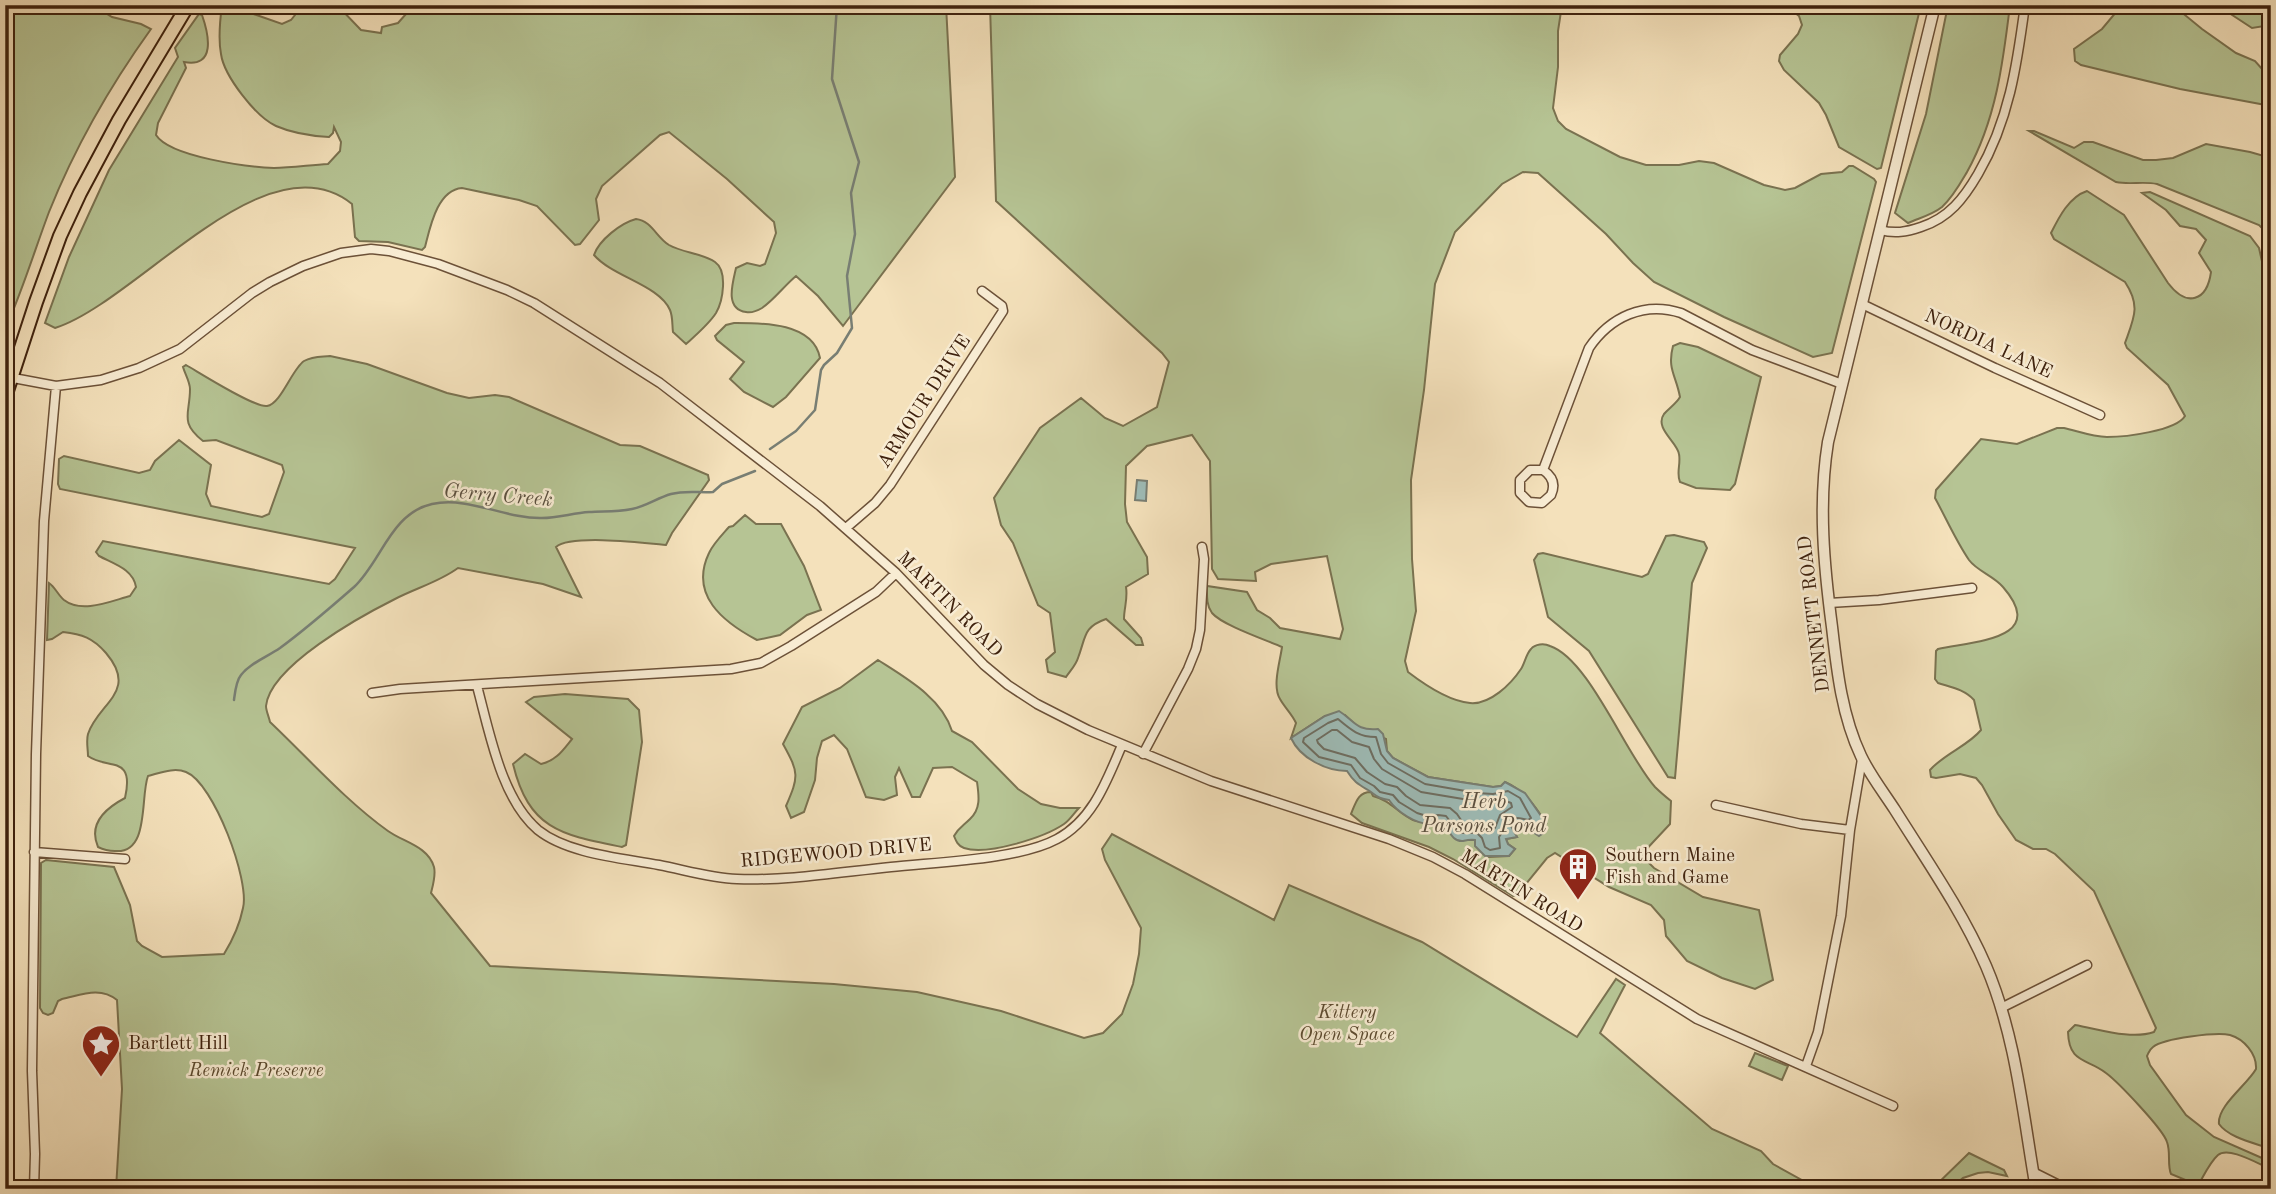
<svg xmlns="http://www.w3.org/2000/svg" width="2276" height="1194" font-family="'Old Standard TT',serif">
<rect width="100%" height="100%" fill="#f4e1bb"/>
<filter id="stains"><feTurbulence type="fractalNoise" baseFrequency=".00286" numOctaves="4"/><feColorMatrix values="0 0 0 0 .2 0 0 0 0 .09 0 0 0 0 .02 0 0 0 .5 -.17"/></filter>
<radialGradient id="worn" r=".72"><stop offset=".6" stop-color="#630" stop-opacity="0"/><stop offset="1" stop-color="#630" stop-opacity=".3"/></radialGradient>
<!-- green -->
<path fill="#b6c494" stroke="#7a7250" stroke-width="2" d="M5 5H93L112 17 141 24 151 29C110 86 75 147 49 212 37 244 27 276 14 308L5 304Z
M222 5H228L282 24 291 20 303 5H337L361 30 381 33 382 27 398 23 414 5H946L955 177 843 326 818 296 796 276C784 286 774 300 762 308 757 311 751 313 746 312 724 309 733 282 736 268L747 263 760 266 765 264 776 233 774 222 727 179 669 132 660 135 602 186 596 199 599 220 580 244 575 245 537 206 519 200 462 188C437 190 430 228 425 247L422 250 388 242 359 241 355 237 352 204C266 135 137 302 55 328L45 323 69 257 109 170 178 57 175 48 199 14 202 15C209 35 216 68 184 62L186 68 158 123 156 135C170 157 248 167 274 168 291 168 310 165 328 164L340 151 341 142 334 127 333 133 329 137C311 136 292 133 276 126 256 117 224 76 221 54 218 39 220 20 222 5Z
M990 5H1562L1558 31V67L1553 108 1558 121 1566 129 1620 157 1646 165H1679L1699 161 1714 163 1764 185 1785 190 1795 188 1821 174 1842 172 1849 166H1853L1874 179 1876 182 1832 353 1813 357 1724 317 1654 282 1633 263 1606 234 1538 173 1523 172 1502 184 1455 232 1435 284 1424 390 1411 480 1412 559 1416 611 1405 661 1408 672C1425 685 1448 701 1470 703 1490 705 1511 684 1521 669 1525 663 1526 654 1531 649 1535 644 1544 643 1550 646 1589 659 1626 755 1655 787 1660 792 1666 797 1671 801L1670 824 1641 855 1654 868 1703 897 1759 910 1773 980 1755 989 1722 978 1687 961 1666 936 1664 920 1651 905 1609 887 1555 853 1547 858 1517 895 1513 896 1453 859 1429 847 1362 823 1351 814C1356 802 1358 792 1371 792L1373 796C1392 801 1396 812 1413 820 1423 824 1432 822 1442 822L1458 840H1475L1489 857 1509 856 1515 849 1508 844 1506 839 1517 837 1511 826 1512 824 1524 826 1546 823C1535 806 1525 791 1505 782L1501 786 1493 787 1428 777 1393 758 1387 751 1386 739 1359 728 1345 715 1325 716 1291 738 1296 723C1292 714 1285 708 1280 699 1272 686 1280 662 1282 647 1266 640 1222 625 1212 613 1206 605 1207 595 1207 586L1247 592 1257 610 1270 618 1280 628 1340 639 1343 629 1327 556 1271 564 1255 572 1256 581 1218 579 1212 569 1210 461 1192 435 1147 446 1126 466 1125 504 1127 522 1147 557 1148 574 1126 587C1128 599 1124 608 1124 619L1141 638 1143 645H1136L1106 619C1083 627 1086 637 1078 658 1076 665 1070 671 1066 677L1048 672 1046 660 1055 652 1050 613 1038 605 1013 543 1001 525 994 498 1040 428 1081 398 1105 418 1123 426 1157 407 1169 362 1162 353 996 201Z
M1785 5H1921L1881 168 1877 169 1839 147 1826 115 1819 103 1784 70 1779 61 1780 55 1798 34 1802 25 1799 16Z
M1948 5H2010C2003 63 1996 120 1967 172 1960 184 1953 197 1942 207 1932 215 1919 218 1908 223L1895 213 1926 114Z
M2122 5H2178L2180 11 2202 29 2236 53 2255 61 2271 79V106L2180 89 2081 65 2075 61 2074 49 2102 29Z
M2217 5H2271V25L2252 28Z
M2029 131H2034L2074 148 2084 142H2093L2143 160H2156L2173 158 2206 144 2250 152 2271 158V249L2264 230 2259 225 2157 184C2143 181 2130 185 2116 182Z
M2087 191 2124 215 2168 283C2187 308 2207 301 2211 272L2199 253 2206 240 2196 229 2180 226 2166 210 2142 193 2150 192 2250 236 2259 248 2271 302V1149C2255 1143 2229 1138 2219 1124 2217 1106 2247 1085 2256 1069 2257 1054 2244 1039 2230 1035 2217 1032 2164 1038 2153 1047 2149 1050 2149 1052 2147 1056L2150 1065 2186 1115 2214 1137 2271 1162V1169C2258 1164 2229 1146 2218 1155 2210 1162 2204 1175 2199 1184H2195L2171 1174C2167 1164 2171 1153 2167 1142 2163 1129 2118 1082 2106 1073 2087 1058 2069 1064 2068 1032L2075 1025C2099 1029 2131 1040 2154 1032L2156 1028 2094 891 2055 854 2046 849H2033L2016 840 1998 814 1982 785 1976 778 1960 774 1936 778 1931 777 1930 770C1945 753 1968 746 1981 730L1974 700C1964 689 1950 687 1938 683L1935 679 1936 651 1938 649C1973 641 2049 640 2003 587 1994 576 1977 571 1969 560 1956 541 1946 518 1935 498L1936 490 1981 439 2017 444 2057 428H2064C2077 431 2093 437 2107 437 2125 437 2176 431 2185 416L2168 385 2127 348 2125 343C2134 318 2141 306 2125 282L2054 239 2051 233C2059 217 2069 197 2087 191Z
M636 219C652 221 656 237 669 245 683 253 702 253 715 262 728 271 723 301 716 313 709 324 696 335 686 344L673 332C672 325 673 317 670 310 659 285 613 277 594 255 599 240 621 223 636 219Z
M734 323C761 323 813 322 820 358L786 397 773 407 744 392 730 379 744 362 717 340 715 336 726 325Z
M1680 343 1698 347 1761 377 1735 484 1730 490 1696 488 1680 482C1676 473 1681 464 1679 454 1677 442 1654 428 1664 414 1669 408 1676 404 1680 397 1676 375 1667 369 1673 346Z
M330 356 367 364 447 393 469 398 495 395 509 397 620 445 640 446 708 475 709 480 672 533 666 545C645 543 571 534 556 547L581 597 543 584 458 568C439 582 416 588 395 599 361 616 270 666 266 706 266 711 269 717 270 722 308 758 346 801 388 831 403 842 428 846 434 867 436 875 433 885 431 893L490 966 834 984 917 992 1001 1011 1084 1038 1103 1033 1122 1014 1133 984 1139 954 1141 928 1105 860 1102 849 1112 834 1274 920 1289 885 1422 942 1577 1037 1616 979 1625 985 1600 1033 1712 1129 1761 1151 1773 1164 1818 1189H116L122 1089 117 1000C100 986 81 995 62 999L58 1001 53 1013 48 1015 43 1013 40 1008 41 863 46 860 114 867 130 905 137 941 142 946 162 957 224 954C232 941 240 923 243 908 250 881 214 783 186 772 174 767 160 773 148 776 140 797 150 854 115 851 108 851 104 850 98 847 88 824 106 808 125 798 135 754 107 770 88 756 88 749 86 741 88 734 98 703 139 692 106 653 93 638 82 634 63 632L52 639 47 640 49 583C55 587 58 595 64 600 82 614 111 601 130 596L136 587C133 569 114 564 99 556L96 552 103 541 329 584 335 579 355 548 60 489 58 484 59 459 64 456 139 473 150 470 155 461 179 440 211 465 206 494 211 506 262 517 269 514 284 472 282 465 216 440 203 441C179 422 190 414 190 389 190 382 185 374 183 367L186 365C200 373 255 408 267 406 281 404 292 369 304 361 313 356 321 357 330 356Z
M745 515 756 524H781L804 566 821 610 807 615 780 635 757 640C723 622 689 595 709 553 713 544 722 535 729 527L733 526Z
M1674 535 1704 542 1707 548 1692 583 1675 778 1668 777 1589 651 1548 617 1534 560 1538 554 1543 553 1642 577 1648 574 1666 536Z
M878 660C906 678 942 698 952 731L972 742 1018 789 1041 804 1060 808H1079C1074 813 1070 820 1064 824 1045 837 987 856 964 848 958 846 956 841 954 836 959 827 963 826 970 819 981 809 979 796 977 782L952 767 933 768 920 797H912L899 768 895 777 897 795 884 800 866 797 847 749 834 735 822 741 817 758 815 780 804 812 791 818 786 806C799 776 799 773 783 744L802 707 840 688Z
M565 694 628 699 639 710 642 742 626 845 622 847C562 835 529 830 513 764L525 754 541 764C556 761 563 750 572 739L526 702 534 697Z
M1755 1053 1788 1066 1782 1080 1749 1066Z
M1969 1153 2004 1170 2007 1176 1988 1172 1978 1173 1963 1178 1950 1189H1932Z"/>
<!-- water -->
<path fill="#9ebcb7" stroke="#787e73" stroke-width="2" d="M1137 480 1147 481 1146 501 1135 500Z
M1339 711C1355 721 1356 731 1378 729L1383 734 1387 751 1393 758 1428 777 1493 787 1501 786 1505 782 1525 793 1546 823 1545 832 1539 836 1524 826 1512 824 1511 826 1517 837 1506 839 1508 844 1515 849 1509 856H1485L1475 846V840C1471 839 1467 840 1463 841 1451 842 1449 828 1442 822 1438 822 1434 824 1430 824 1416 824 1397 812 1389 800 1378 799 1376 795 1368 790 1358 784 1354 782 1347 771 1326 771 1300 758 1291 738L1325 716Z"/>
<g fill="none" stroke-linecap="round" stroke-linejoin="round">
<!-- shore -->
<path stroke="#6e6e62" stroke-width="2" d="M1338 719C1351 730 1359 737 1376 737L1381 754 1388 763 1425 784 1477 793 1493 794 1508 791 1520 798 1531 818 1528 820C1502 813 1510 822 1499 837L1500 848 1490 850 1485 847 1482 838 1477 833H1459L1446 816 1438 815 1430 817 1417 813 1399 802 1393 795 1380 792 1374 786 1360 778 1351 765 1319 757 1303 742 1304 738 1328 723Z
M1332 730H1337L1352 742 1369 747 1374 759 1382 769 1421 792 1475 801 1494 803 1506 801 1511 803 1512 807 1500 815 1495 828 1490 832 1480 825 1463 823 1457 814 1450 808 1420 805 1406 796 1397 787 1385 784 1367 772 1355 758 1324 749 1318 743 1317 740Z"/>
<!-- stream -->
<path stroke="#787e73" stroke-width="2.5" d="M770 449 796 431 815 410 821 370 824 365 837 353 852 328 847 276 855 234 851 193 859 162 832 79 837 5
M234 700C235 692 236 681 241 675 250 663 267 657 280 648 306 629 330 608 354 587 381 562 391 513 432 504 469 496 505 519 542 518 558 518 573 513 589 512 604 511 617 512 632 509 647 506 657 498 671 494 686 490 699 493 713 492L722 484 755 471"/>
<!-- minor casing -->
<g stroke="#6c5138" stroke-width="11">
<path id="minor" d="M1880 230C1895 234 1906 232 1921 227 1949 218 1964 198 1978 174 2009 121 2017 65 2025 5
M1862 304 1995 368 2100 415
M8 377 56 386 101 380 139 368 180 349 252 293 270 282 303 266 341 253 371 249 389 251 438 264 507 290 534 303 660 383 820 506 896 573 984 665 1008 685 1037 704 1088 730 1211 781 1389 839 1433 857 1465 874 1697 1019 1893 1106
M1543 470C1552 476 1556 484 1551 495L1542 503 1529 502 1520 493V480L1530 470H1543L1589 348C1610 317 1644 301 1681 313L1752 350 1842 384
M846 528 875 503 890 485 1003 311 1002 306 982 291
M1829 603 1879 600 1972 588
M477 686C489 730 501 799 538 830 568 854 622 858 659 865 685 870 711 878 737 879 787 881 841 872 891 867 936 862 1018 860 1057 839 1093 820 1107 780 1122 745
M372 693 400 689 731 669 761 663 791 646 876 592 896 573
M1143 754 1188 669 1196 649 1200 630 1204 559 1202 547
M1716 805 1801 824 1850 830
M34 852 125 859
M2001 1008 2087 965
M1806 1066 1818 1032 1841 916 1850 830 1862 759
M2033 1172 2067 1189
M34 1189 35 1154 32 1071 36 754 44 521 56 386"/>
</g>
<!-- tertiary casing -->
<g stroke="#6c5138" stroke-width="13">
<path id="tertiary" d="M1935 5 1828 442C1818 504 1824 566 1832 627 1837 671 1842 716 1861 756 1870 775 1884 793 1895 810 1927 861 1962 911 1986 966 2016 1036 2023 1115 2036 1189"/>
</g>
<!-- primary casing -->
<g stroke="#3e210d" stroke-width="16">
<path id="primary" d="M5 397 36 302 60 236 80 193 119 120 188 5"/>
</g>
<!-- minor -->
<use href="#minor" stroke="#f8ecd3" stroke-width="8"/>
<!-- tertiary -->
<use href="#tertiary" stroke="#f8ecd3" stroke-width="10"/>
<!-- primary -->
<use href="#primary" stroke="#f4e1bb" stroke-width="12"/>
</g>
<!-- icons -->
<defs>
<g id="building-pin" transform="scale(2.0125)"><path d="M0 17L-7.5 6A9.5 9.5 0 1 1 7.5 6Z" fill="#8f2418" stroke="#f8ecd3"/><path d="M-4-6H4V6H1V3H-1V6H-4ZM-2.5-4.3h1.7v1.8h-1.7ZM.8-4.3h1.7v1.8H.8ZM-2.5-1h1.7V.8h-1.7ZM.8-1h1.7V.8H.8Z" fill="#fff"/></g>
<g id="sight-pin" transform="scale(2.0125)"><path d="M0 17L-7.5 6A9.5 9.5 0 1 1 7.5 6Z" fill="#8f2418" stroke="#f8ecd3"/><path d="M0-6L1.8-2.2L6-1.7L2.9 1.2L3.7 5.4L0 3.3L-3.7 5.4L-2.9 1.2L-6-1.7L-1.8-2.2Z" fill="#fff"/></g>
</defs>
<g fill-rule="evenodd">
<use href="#building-pin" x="1578" y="867"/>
<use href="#sight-pin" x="101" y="1044"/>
</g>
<g text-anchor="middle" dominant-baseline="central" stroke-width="5" stroke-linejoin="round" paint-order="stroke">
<!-- street labels -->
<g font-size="19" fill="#3e210d" stroke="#f8ecd3">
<text transform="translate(1988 345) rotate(25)">NORDIA LANE</text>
<text transform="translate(925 402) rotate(-57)">ARMOUR DRIVE</text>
<text transform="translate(949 605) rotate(45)">MARTIN ROAD</text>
<text transform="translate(1815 614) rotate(-97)">DENNETT ROAD</text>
<text transform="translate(836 854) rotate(-5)">RIDGEWOOD DRIVE</text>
<text transform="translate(1521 892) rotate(32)">MARTIN ROAD</text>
</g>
<!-- poi labels -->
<g font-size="19" fill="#3e210d" stroke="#f8ecd3" text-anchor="start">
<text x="1605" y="856">Southern Maine<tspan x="1605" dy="22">Fish and Game</tspan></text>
<text x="128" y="1044">Bartlett Hill</text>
</g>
<!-- park labels -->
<g font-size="19" font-style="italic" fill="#5c4a2f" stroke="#f8ecd3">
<text x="1347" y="1013">Kittery<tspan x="1347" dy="22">Open Space</tspan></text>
<text x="256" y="1071">Remick Preserve</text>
</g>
<!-- water labels -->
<g font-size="21" font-style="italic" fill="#5b5040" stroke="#f8ecd3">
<text transform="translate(498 496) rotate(5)">Gerry Creek</text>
<text x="1484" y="802">Herb<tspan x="1484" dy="24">Parsons Pond</tspan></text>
</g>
</g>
<!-- margin -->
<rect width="2276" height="1194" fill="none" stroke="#f4e1bb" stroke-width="28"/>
<rect x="7" y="7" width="2262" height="1180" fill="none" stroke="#3e210d" stroke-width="3.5"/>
<rect x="14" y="14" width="2248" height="1166" fill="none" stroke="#3e210d" stroke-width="2"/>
<rect width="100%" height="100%" filter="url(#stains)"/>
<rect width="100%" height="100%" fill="url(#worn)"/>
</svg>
